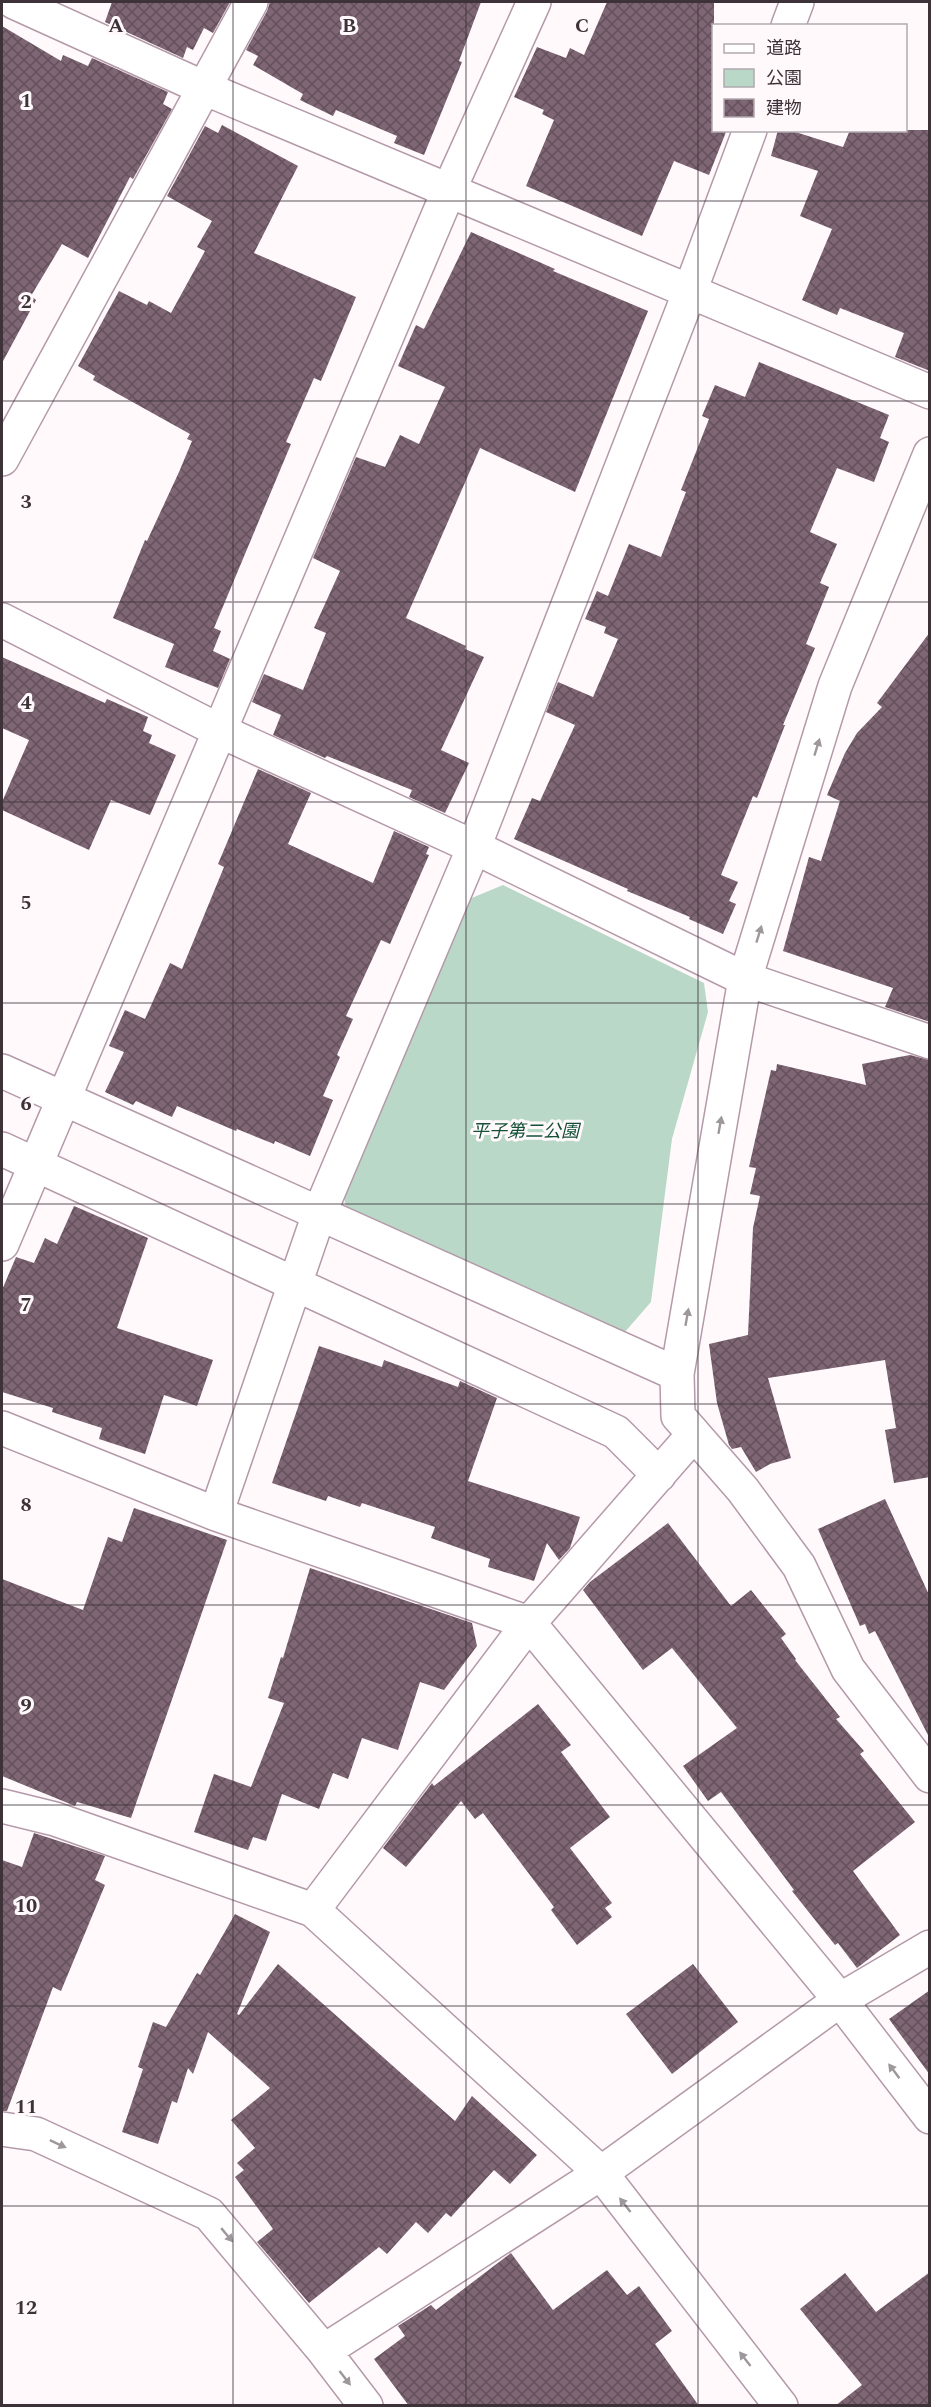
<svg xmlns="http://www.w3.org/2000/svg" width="931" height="2407" font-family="Spectral,'Noto Sans JP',serif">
<defs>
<pattern id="building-cross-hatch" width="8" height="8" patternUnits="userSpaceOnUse" patternTransform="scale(1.5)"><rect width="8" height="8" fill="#7e6674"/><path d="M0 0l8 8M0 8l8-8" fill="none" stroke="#63505b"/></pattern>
</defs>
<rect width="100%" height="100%" fill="#fff9fc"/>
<!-- park -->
<path fill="#bad8c8" d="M503 885 704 983 708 1012 672 1139 651 1302 624 1333 349 1221 342 1189 462 902Z"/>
<!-- building -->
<path fill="url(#building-cross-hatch)" d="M112 2H230L213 33 204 28 193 50 187 47 183 58 105 22Z
M270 2H481L459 61 462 62 424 155 394 143 397 136 336 110 333 116 300 100 303 94 253 65 258 56 246 50 267 11Z
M607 2H714V130L726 132 709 175 674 161 642 236 526 186 554 120 542 114 544 110 514 97 537 47 566 58 570 48 584 55Z
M2 26 61 61 63 55 88 66 92 58 168 92 163 104 172 109 133 179 130 177 88 258 62 244 31 296 36 300 2 363Z
M222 125 298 166 254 253 356 297 321 381 314 378 286 442 291 444 214 628 221 631 213 651 230 659 218 688 165 667 174 644 113 618 145 540 147 541 179 472 192 441 187 439 190 434 93 380 95 376 78 366 119 291 147 305 149 301 171 313 205 251 197 247 212 221 167 196 205 126 218 133Z
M778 130H789L843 147 850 130H930V371L895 357 904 333 840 308 837 315 802 300 832 229 800 216 818 171 771 156Z
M471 232 555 269 553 271 648 311 575 492 480 448 406 618 466 646 465 649 484 657 441 750 469 763 445 813 409 797 412 790 327 756 325 758 273 735 281 715 252 702 264 674 303 690 326 633 314 628 340 571 313 558 356 457 385 467 400 435 419 444 445 387 398 366 416 325 424 329Z
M759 362 889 415 880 438 889 442 874 482 837 468 810 532 837 544 820 583 829 587 806 644 815 648 783 725H785L757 798 753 796 721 875 738 882 729 901 736 904 723 934 689 919 690 917 627 891 628 889 514 839 532 798 540 801 575 725 546 712 558 682 593 697 618 639 604 633 606 627 585 619 597 591 608 596 629 544 661 557 686 492 681 490 709 419 702 416 715 385 745 397Z
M930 632V1022L885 1007 893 988 783 951 809 857 821 861 840 801 827 795 845 753 857 733 882 707 877 703Z
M2 657 105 703 107 699 148 717 143 731 152 735 149 743 176 755 150 815 111 800 89 850 2 810V802L29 740 2 728Z
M258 769 311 793 288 844 373 883 394 831 429 847 426 854 429 855 390 944 381 940 346 1016 353 1019 337 1055 340 1057 323 1096 333 1100 310 1156 275 1141 274 1144 237 1129 236 1131 177 1106 172 1117 136 1101 133 1105 105 1092 124 1052 109 1046 125 1010 145 1019 170 963 182 969 224 867 218 864Z
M910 1055 930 1060V1477L894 1483 885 1430 896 1428 885 1360 768 1378 791 1458 770 1464 756 1472 741 1447 732 1449 729 1445 717 1403 709 1344 748 1335 753 1228 760 1196 750 1194 756 1168 749 1167 771 1070 776 1071 777 1064 866 1085 862 1064Z
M74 1206 148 1238 117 1328 213 1360 197 1406 164 1395 145 1454 99 1439 102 1428 52 1412 53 1408 2 1392V1290L16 1257 34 1263 45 1238 57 1244Z
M319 1346 382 1367 384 1360 458 1387 460 1381 497 1398 468 1481 580 1517 570 1548 559 1560 547 1543 534 1581 488 1567 490 1559 431 1538 435 1527 362 1503 360 1507 328 1496 326 1501 272 1483Z
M885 1499 930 1597V1739L875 1631 869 1634 865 1624 860 1626 818 1529Z
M134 1508 227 1540 131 1818 77 1802 75 1806 2 1776V1579L83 1610 108 1537 122 1542Z
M668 1523 731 1606 751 1590 786 1634 781 1638 796 1659 795 1660 840 1717 836 1719 864 1751 860 1754 915 1822 853 1871 900 1935 857 1968 838 1943 835 1945 792 1891 794 1890 721 1792 708 1801 683 1766 737 1728 672 1648 643 1670 583 1590 590 1582Z
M310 1568 472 1623 477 1646 444 1690 420 1682 398 1750 362 1738 348 1779 333 1773 319 1809 282 1794 266 1841 253 1837 248 1850 194 1832 214 1774 251 1787 284 1703 268 1698 281 1657 283 1658Z
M538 1704 571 1745 561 1752 610 1817 570 1848 612 1903 605 1908 612 1917 577 1945 551 1910 554 1907 483 1813 475 1819 461 1801 406 1867 383 1848 432 1783 434 1786Z
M34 1833 105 1856 95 1880 105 1885 61 1991 53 1987 7 2111H2V1860L22 1867Z
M235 1914 270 1932 237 2014 239 2015 278 1964 455 2121 472 2096 537 2155 510 2184 494 2170 451 2217 446 2213 428 2233 416 2222 387 2254 379 2247 309 2303 257 2242 273 2229 235 2177 244 2170 237 2163 255 2148 231 2120 270 2088 208 2032 193 2074 188 2068 177 2103 172 2101 158 2144 122 2132 143 2069 138 2067 153 2022 166 2027 197 1973 200 1975Z
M693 1964 738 2022 672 2074 626 2014Z
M930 1990V2075L889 2019Z
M511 2253 553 2310 607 2270 627 2295 639 2286 672 2331 655 2344 699 2406H409L374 2359 405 2336 398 2326 431 2305 436 2310Z
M930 2272V2406H835L862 2385 800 2309 845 2273 876 2312Z"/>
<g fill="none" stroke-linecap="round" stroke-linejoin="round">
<!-- minor casing -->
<g stroke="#b49aa9" stroke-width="36">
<path id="minor" d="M14 2 204 88 930 392
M788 26 797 2
M2 459 251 2
M2 620 218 730 474 847 745 979 930 1042
M2 1071 677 1374
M2 1149 616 1432 659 1475
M2 1244 449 190 534 2
M2 1428 216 1514 529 1623 313 1910 601 2173 781 2406
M694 1434 743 1490 799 1566 848 1669 930 1776
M216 1514 319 1214 474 847 690 291 750 130
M2 1806 55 1819 313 1910
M930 1947 840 2000 930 2117
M2 2129 36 2134 209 2214 324 2351 366 2406
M324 2351 601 2173 840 2000 529 1623 694 1434 678 1416 677 1374 745 979 835 686 930 454"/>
</g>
<!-- minor -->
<use href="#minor" stroke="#fff" stroke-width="33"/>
</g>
<!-- one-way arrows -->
<defs><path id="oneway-solid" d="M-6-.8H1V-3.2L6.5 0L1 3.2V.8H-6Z" transform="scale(1.5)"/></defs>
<g fill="#9e989c">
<use href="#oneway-solid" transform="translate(817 747) rotate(-73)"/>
<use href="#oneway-solid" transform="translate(759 934) rotate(-73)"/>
<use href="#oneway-solid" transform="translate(720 1125) rotate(-80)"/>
<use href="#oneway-solid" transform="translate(687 1317) rotate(-80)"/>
<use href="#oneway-solid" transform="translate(894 2071) rotate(-127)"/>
<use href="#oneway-solid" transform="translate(58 2144) rotate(25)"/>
<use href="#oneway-solid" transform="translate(625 2205) rotate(-128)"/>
<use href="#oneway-solid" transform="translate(227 2235) rotate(50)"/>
<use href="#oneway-solid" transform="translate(745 2359) rotate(-128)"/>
<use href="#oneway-solid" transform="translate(345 2378) rotate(52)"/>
</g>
<!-- grid -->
<path fill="none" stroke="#3d3238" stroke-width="1.5" stroke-opacity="0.55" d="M233 2V2406M466 2V2406M698 2V2406M2 201H930M2 401H930M2 602H930M2 802H930M2 1003H930M2 1204H930M2 1404H930M2 1605H930M2 1805H930M2 2006H930M2 2206H930"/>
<g text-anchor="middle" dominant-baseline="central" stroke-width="6" stroke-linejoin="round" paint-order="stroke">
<!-- park labels -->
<g font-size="18" font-style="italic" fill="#145038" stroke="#fff9fc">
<text x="525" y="1131">平子第二公園</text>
</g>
</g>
<g font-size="20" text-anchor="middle" font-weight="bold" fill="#3d3238" stroke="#fff9fc" stroke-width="6" stroke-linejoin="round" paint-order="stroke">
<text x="116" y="32">A</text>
<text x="349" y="32">B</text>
<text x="582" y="32">C</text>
<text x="26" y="107">1</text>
<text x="26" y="308">2</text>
<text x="26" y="508">3</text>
<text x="26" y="709">4</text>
<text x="26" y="909">5</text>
<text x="26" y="1110">6</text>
<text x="26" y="1311">7</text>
<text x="26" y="1511">8</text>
<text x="26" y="1712">9</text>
<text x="26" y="1912">10</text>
<text x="26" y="2113">11</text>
<text x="26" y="2314">12</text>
</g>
<!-- border -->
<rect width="931" height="2407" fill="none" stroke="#3d3238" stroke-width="6"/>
<!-- legend -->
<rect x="712" y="24" width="195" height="108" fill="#fff9fc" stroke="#b1a9ae" stroke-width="1.5"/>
<rect x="724" y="44" width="30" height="9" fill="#ffffff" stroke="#b1a9ae" stroke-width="1.5"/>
<text x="766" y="54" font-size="18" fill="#3d3238">道路</text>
<rect x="724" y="69" width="30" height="18" fill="#bad8c8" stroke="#b1a9ae" stroke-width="1.5"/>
<text x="766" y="84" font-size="18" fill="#3d3238">公園</text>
<rect x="724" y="99" width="30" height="18" fill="url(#building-cross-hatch)" stroke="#b1a9ae" stroke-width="1.5"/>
<text x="766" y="114" font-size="18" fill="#3d3238">建物</text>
</svg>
